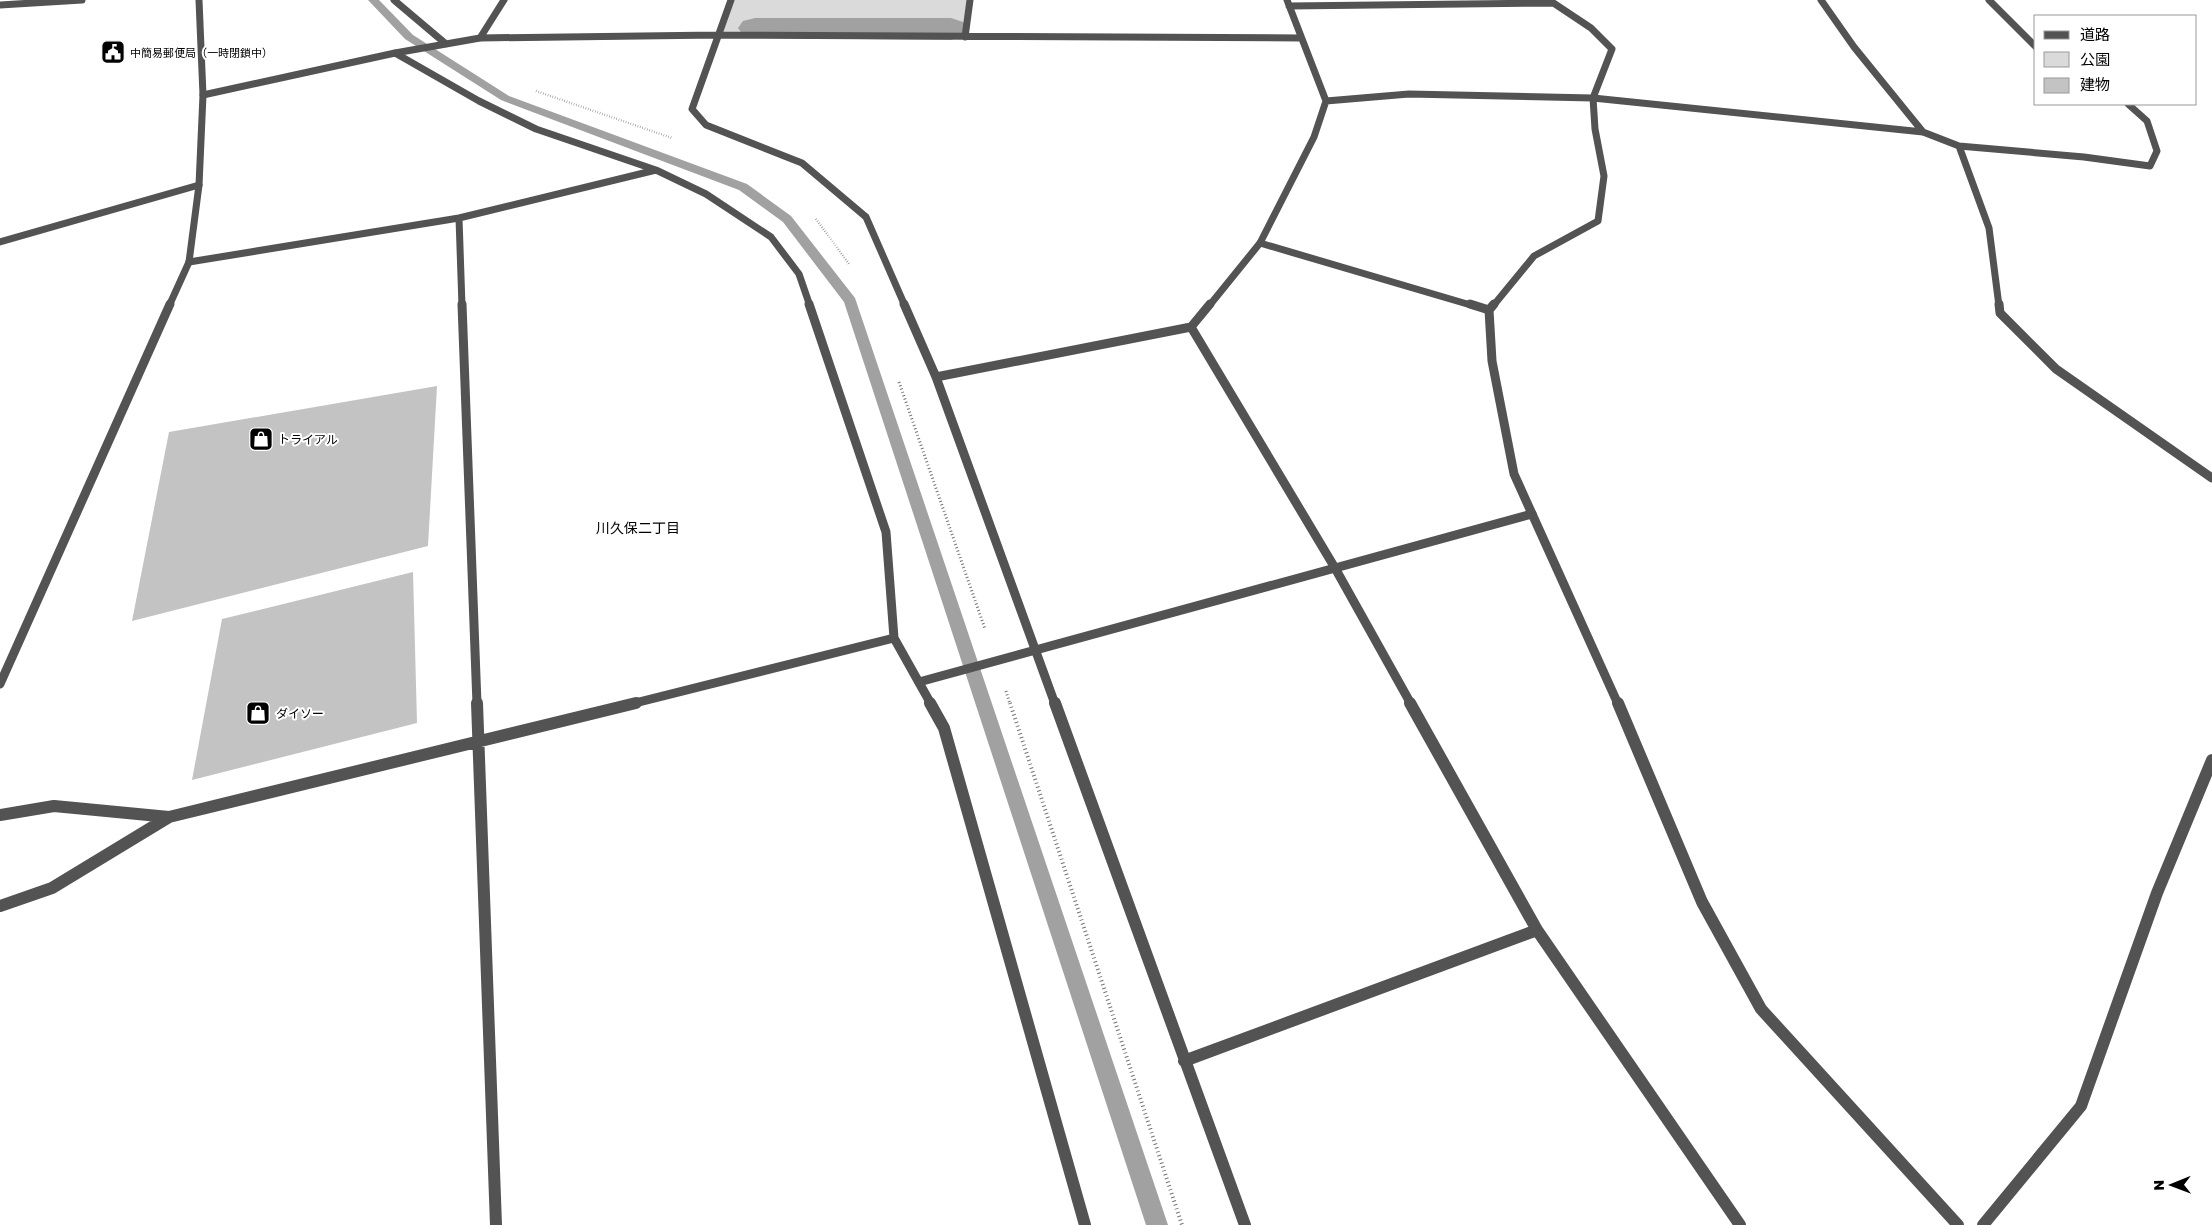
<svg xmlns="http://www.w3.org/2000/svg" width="2212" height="1225" font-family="'Golos Text','Noto Sans JP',sans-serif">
<rect width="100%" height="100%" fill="#fff"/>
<!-- green -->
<path fill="#dadada" d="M731 0H970L965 37 717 35Z"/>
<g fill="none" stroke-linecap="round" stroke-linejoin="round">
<!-- stream -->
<path fill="#a1a1a1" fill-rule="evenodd" d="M368 0H379L413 35 509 96 747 184 791 216 855 298 1168 1225H1146L844 302 783 222 739 190 501 100 405 39Z"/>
<!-- canal -->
<path fill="#a1a1a1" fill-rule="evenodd" d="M755 18H951L963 22 969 29 963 36 951 40 755 38 743 35 738 28 743 21Z"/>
</g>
<!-- building -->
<path fill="#c3c3c3" d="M437 386 428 546 132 621 169 432Z
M413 572 417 723 192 780 222 619Z"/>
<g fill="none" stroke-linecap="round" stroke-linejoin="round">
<!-- path-far2 -->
<path stroke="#757575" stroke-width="2.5" stroke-dasharray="0.5 2" stroke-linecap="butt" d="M536 91 672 138
M816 219 849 264"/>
<!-- path-far1 -->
<path stroke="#757575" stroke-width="3" stroke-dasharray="1 2.5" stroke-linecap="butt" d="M899 382 985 629
M1006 691 1010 704"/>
<!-- path -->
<path stroke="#757575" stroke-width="4" stroke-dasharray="1 3" stroke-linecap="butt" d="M1010 703 1182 1225"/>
<!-- service-far1 -->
<path stroke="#535353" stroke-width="7" d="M0 5 82 0
M1260 243 1474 306"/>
<!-- service -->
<path stroke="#535353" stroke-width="9" d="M1470 304 1489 310
M919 682 1532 514"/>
<!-- minor-far2 -->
<path stroke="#535353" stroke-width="7" d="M394 0 446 44
M731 0 692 109 706 125 802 163 866 217 905 306
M1821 0 1854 47 1923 132
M1989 0 2036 47
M1289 6 1553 3
M965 37 970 0
M480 38 504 0
M395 53 479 101 536 129 656 170 706 194 771 237 799 274 810 306
M203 95 395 53 480 38 717 35 1301 38
M1326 101 1409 94 1593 98 1923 132 1959 146 2084 157 2150 166 2157 151 2147 121 2128 104
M1959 146 1989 228 1999 306
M459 218 462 306
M0 242 199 185
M189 262 459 218 656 170
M1209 306 1260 243 1314 137 1326 101 1287 0
M1493 306 1534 256 1598 221 1604 176 1595 129 1593 98 1612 49 1591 28 1549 0"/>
<!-- minor-far1 -->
<path stroke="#535353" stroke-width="9" d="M462 304 477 704
M809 304 886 532 894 638 931 704
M904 304 936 377 1055 704
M1210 304 1191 327 1335 568 1411 704
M1494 304 1489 310 1492 361 1514 474 1618 704
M1999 304 2000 313 2056 369 2212 478
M936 377 1191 327
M631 704 894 638"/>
<!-- minor -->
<path stroke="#535353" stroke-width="12" d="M477 703 496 1225
M930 703 944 728 1085 1225
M1055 703 1245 1225
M1410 703 1537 930 1740 1225
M1618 703 1702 902 1761 1009 1958 1225
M0 815 54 806 169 817
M0 906 52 888 169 817 636 703
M1184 1061 1537 930
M1983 1225 2081 1106 2157 893 2212 760"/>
<!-- tertiary-far1 -->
<path stroke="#535353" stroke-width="7" d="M169 306 189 262 199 185 203 95 199 0"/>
<!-- tertiary -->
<path stroke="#535353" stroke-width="9" d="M0 684 170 304"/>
</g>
<!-- icons -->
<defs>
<g id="civic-square" transform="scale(1.25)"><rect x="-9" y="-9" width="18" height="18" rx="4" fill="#000" stroke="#fff"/><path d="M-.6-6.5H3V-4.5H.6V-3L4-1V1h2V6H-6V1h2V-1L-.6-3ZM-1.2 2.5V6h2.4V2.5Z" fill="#fff"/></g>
<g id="shop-square" transform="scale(1.25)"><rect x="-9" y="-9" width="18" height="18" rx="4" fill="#000" stroke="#fff"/><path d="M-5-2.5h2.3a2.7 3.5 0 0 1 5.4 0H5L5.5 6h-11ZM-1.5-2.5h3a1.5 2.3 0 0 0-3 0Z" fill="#fff"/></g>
</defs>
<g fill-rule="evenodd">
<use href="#civic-square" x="113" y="52"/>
<use href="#shop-square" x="261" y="439"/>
<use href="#shop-square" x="258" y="713"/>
</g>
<g text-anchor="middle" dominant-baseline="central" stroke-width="4" stroke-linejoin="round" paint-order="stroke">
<!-- far-poi labels -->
<g font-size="11" fill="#000" stroke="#fff" text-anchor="start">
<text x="130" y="52">中簡易郵便局（一時閉鎖中）</text>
</g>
<!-- poi labels -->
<g font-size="12" fill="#000" stroke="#fff" text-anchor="start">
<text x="278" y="439">トライアル</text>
<text x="276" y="713">ダイソー</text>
</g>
<!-- neighbourhood labels -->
<g font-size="14" fill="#000" stroke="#fff">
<text x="638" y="527">川久保二丁目</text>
</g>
</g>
<!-- legend -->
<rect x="2034" y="15" width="162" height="90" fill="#ffffff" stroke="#999999"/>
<rect x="2044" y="31" width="25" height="8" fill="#535353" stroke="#999999"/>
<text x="2080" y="40" font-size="15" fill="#000000">道路</text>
<rect x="2044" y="52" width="25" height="15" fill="#dadada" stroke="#999999"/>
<text x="2080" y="65" font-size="15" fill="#000000">公園</text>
<rect x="2044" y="78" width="25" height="15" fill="#c3c3c3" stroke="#999999"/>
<text x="2080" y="90" font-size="15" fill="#000000">建物</text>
<!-- north arrow -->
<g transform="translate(2172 1185) rotate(269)" stroke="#ffffff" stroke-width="4" paint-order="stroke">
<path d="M0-4L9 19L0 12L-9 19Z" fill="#000000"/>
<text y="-8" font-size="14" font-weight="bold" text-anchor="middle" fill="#000000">N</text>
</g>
</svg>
